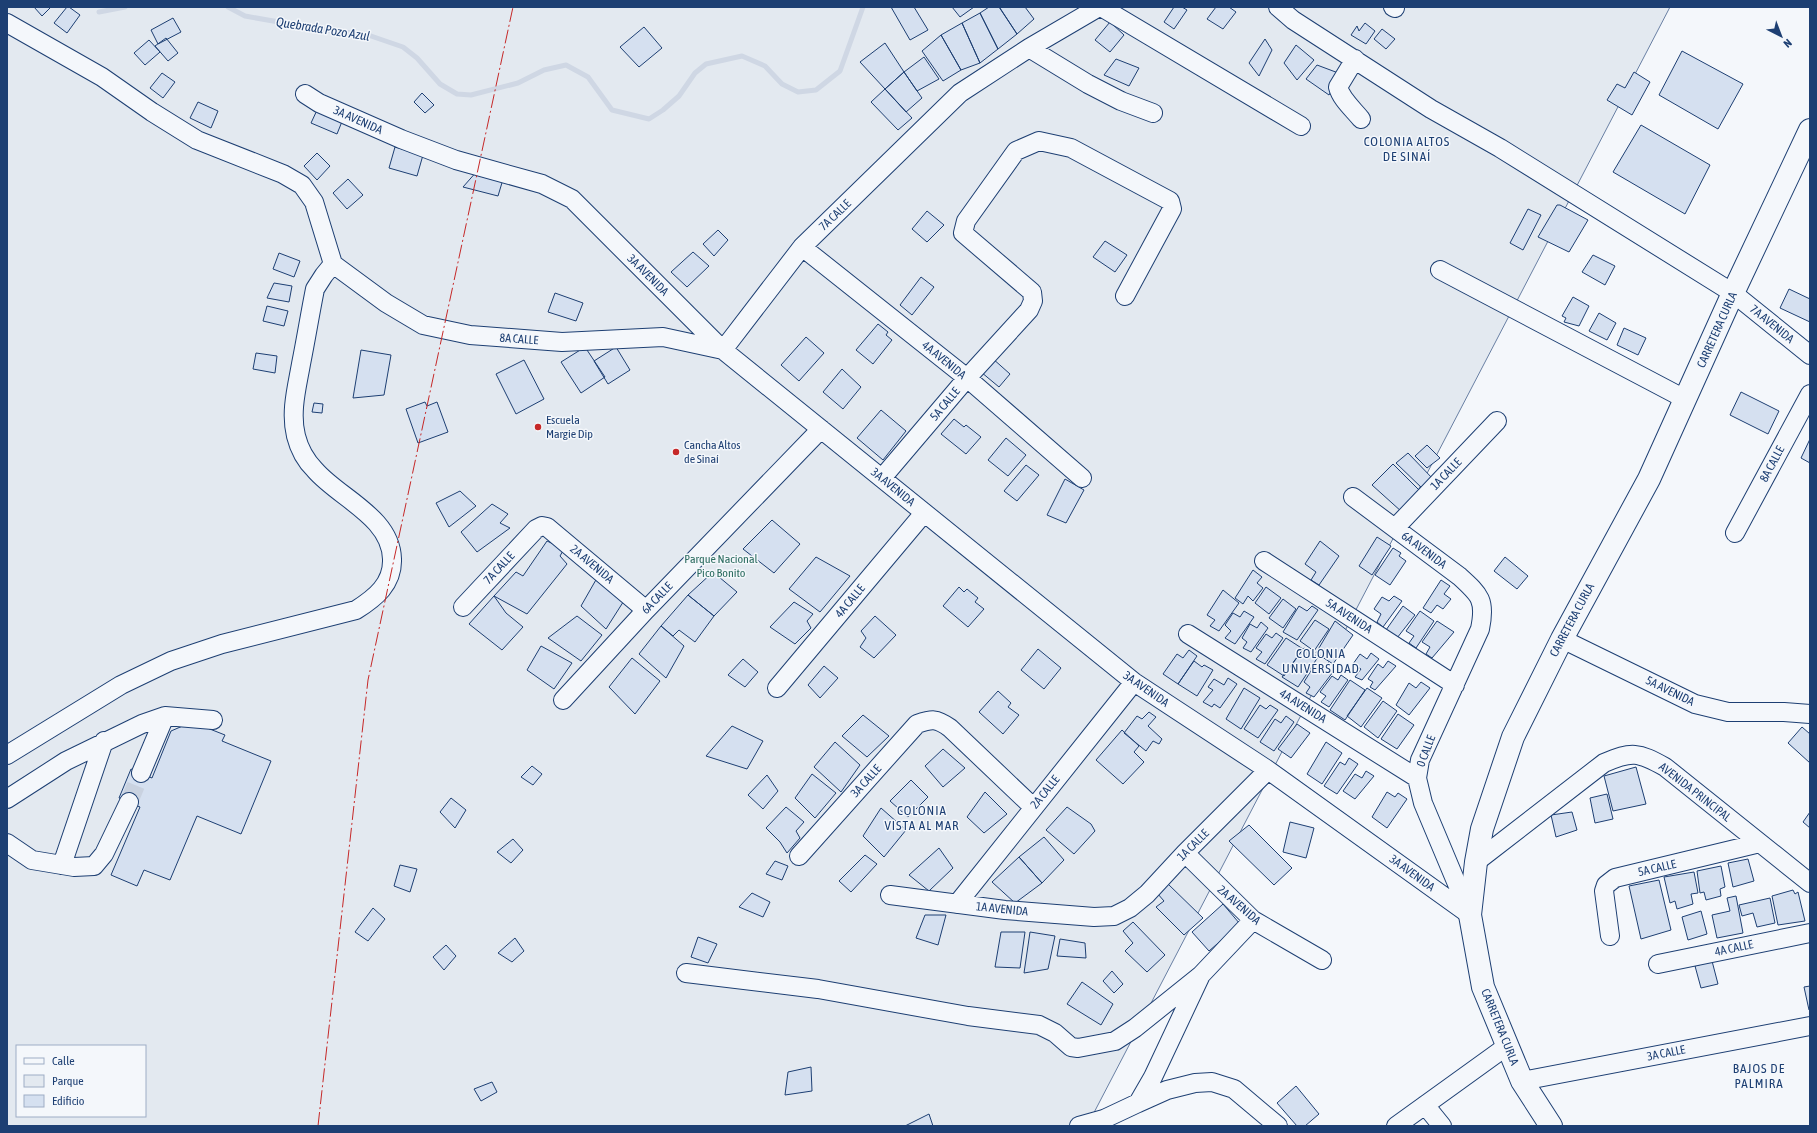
<svg xmlns="http://www.w3.org/2000/svg" width="1817" height="1133" font-family="'Asap Condensed',sans-serif">
<rect width="100%" height="100%" fill="#f4f7fb"/>
<!-- green -->
<path fill="#e3e9f0" stroke="#687fa3" fill-rule="evenodd" d="M7 7H1670L1087 1126H7ZM17 1046H145V1116H17Z"/>
<g fill="none" stroke-linecap="round" stroke-linejoin="round">
<!-- stream -->
<path stroke="#cfd7e4" stroke-width="5" d="M228 7 245 16 313 28 368 35 403 47 417 58 440 84 457 94 471 95 518 83 544 70 566 65 588 77 612 110 649 119 663 110 679 96 695 73 706 64 742 56 765 66 782 84 798 92 816 90 840 71 863 7
M99 12 125 7"/>
</g>
<!-- building -->
<path fill="#d5e0f0" stroke="#1d3f73" d="M34 7H51L42 16Z
M67 7H69L80 15 67 33 54 23Z
M891 7H914L928 30 910 40Z
M952 7H974L960 17Z
M989 7H999L1017 34 998 49 980 13Z
M1001 7H1025L1034 19 1017 34 1000 8Z
M1174 7H1182L1187 10 1174 29 1164 22Z
M1216 7H1229L1236 12 1223 29 1207 19Z
M980 13 998 49 980 63 962 23Z
M173 18 181 32 158 44 151 30Z
M1110 22 1124 35 1110 52 1095 40Z
M962 23 980 63 961 70 941 35Z
M1365 23 1375 31 1366 44 1351 35 1357 26 1359 31Z
M644 27 662 48 639 67 620 47Z
M1382 29 1395 39 1386 49 1374 39Z
M941 35 961 70 943 81 922 51Z
M166 38 178 53 168 61 155 46Z
M1265 39 1272 50 1259 76 1249 63Z
M149 40 160 52 145 65 134 53Z
M885 43 904 72 885 89 860 62Z
M1296 45 1314 60 1297 80 1284 63Z
M1682 51 1743 84 1718 129 1659 95Z
M924 57 939 79 917 91 904 72Z
M1116 59 1139 68 1129 86 1104 75Z
M1317 65 1341 74 1329 95 1306 79Z
M904 72 922 98 906 112 885 89Z
M1634 72 1650 82 1632 115 1607 100 1617 84 1625 88Z
M162 73 175 82 163 98 150 88Z
M885 89 912 118 898 130 871 102Z
M422 93 434 105 425 113 414 102Z
M198 102 218 111 211 128 190 118Z
M318 108 343 119 337 134 311 123Z
M1641 125 1710 165 1685 214 1613 172Z
M395 147 423 155 417 176 389 168Z
M317 153 330 166 317 180 304 166Z
M478 170 504 176 498 196 463 187Z
M348 179 363 195 347 209 333 193Z
M1557 205H1560L1588 220 1569 252 1538 237Z
M1528 209 1541 215 1523 250 1510 243Z
M927 211 944 225 927 242 912 229Z
M718 230 728 240 714 256 703 244Z
M1105 241 1127 255 1115 272 1093 257Z
M693 252 709 266 687 287 671 272Z
M279 253 300 261 294 277 273 269Z
M1593 255 1615 266 1605 285 1582 272Z
M921 277 934 287 912 315 900 305Z
M274 283 292 286 289 302 267 298Z
M1789 289 1810 299V322L1780 308Z
M555 293 583 303 576 321 548 312Z
M1573 297 1589 306 1579 326 1564 322 1566 318 1562 316Z
M267 306 288 311 284 326 263 321Z
M1599 313 1616 323 1607 340 1589 331Z
M878 324 888 332 886 335 892 340 873 364 856 350Z
M1624 328 1646 338 1638 355 1617 345Z
M806 337 824 353 799 381 781 365Z
M585 347 605 377 581 393 561 362Z
M616 347 630 370 608 384 594 361Z
M361 350 391 355 384 395 353 398Z
M256 353 277 356 275 373 253 369Z
M992 358 1010 374 999 387 981 372Z
M524 360 544 399 516 414 496 374Z
M842 369 861 387 843 409 823 392Z
M1741 392 1779 411 1768 434 1730 415Z
M425 402 427 406 437 402 448 432 418 443 406 409Z
M314 403 323 404 322 413 312 412Z
M881 410 906 431 883 460 857 438Z
M954 419 964 427 966 425 981 437 966 454 941 434Z
M1006 438 1026 455 1008 476 988 460Z
M1810 439V463L1801 458Z
M1427 445 1440 458 1427 468 1415 456Z
M1408 453 1434 480 1424 490 1396 463Z
M1393 464 1421 492 1402 512 1372 485Z
M1026 465 1039 475 1017 501 1004 491Z
M1065 479 1084 490 1066 523 1047 515Z
M460 491 476 506 449 527 436 503Z
M492 504 508 514 500 523 510 528 477 552 461 532Z
M772 520 800 544 774 573 743 549Z
M1377 537 1391 546 1372 575 1359 566Z
M547 541 564 549 560 556 567 564 527 614 494 596 516 572 523 576Z
M1320 541 1339 556 1319 585 1311 580 1316 572 1305 564Z
M1393 548 1401 553 1399 556 1406 561 1390 585 1375 575Z
M816 557 850 576 820 612 789 589Z
M1505 557 1528 576 1517 589 1494 571Z
M1253 570 1262 577 1257 583 1263 588 1253 601 1248 596 1243 604 1235 598Z
M713 572 737 592 714 616 688 595Z
M597 578 627 596 606 629 581 606Z
M1441 580 1450 586 1444 594 1451 599 1443 609 1437 605 1431 613 1423 608Z
M959 587 964 592 967 589 978 598 975 602 984 609 968 627 943 606Z
M1266 587 1281 598 1269 614 1255 603Z
M1223 590 1239 603 1219 631 1210 626 1215 620 1207 615Z
M688 595 714 616 695 642 679 630 673 636 661 626Z
M494 596 506 613 523 627 502 650 469 624Z
M1394 596 1402 601 1383 627 1377 622 1381 614 1374 609 1382 597 1389 601Z
M1283 599 1296 609 1283 628 1269 618Z
M794 602 813 614 807 621 811 628 795 644 770 627Z
M1299 606 1307 611 1312 606 1318 610 1297 640 1283 632Z
M1403 606 1415 615 1397 638 1386 630Z
M1244 611 1254 617 1235 644 1225 638 1231 631 1225 625 1233 613 1240 617Z
M1420 611 1434 621 1416 648 1409 643 1414 636 1406 631Z
M577 616 602 635 581 661 548 638Z
M875 616 896 635 874 658 860 647 866 638 861 631Z
M1315 620 1329 629 1314 651 1300 641Z
M1335 621 1353 635 1333 664 1316 653Z
M1437 621 1454 632 1432 658 1426 654 1430 647 1422 642Z
M1261 622 1268 628 1251 652 1243 648 1247 642 1242 638 1250 624 1257 628Z
M661 626 684 646 666 678 639 654Z
M1276 633 1283 638 1265 664 1256 659 1262 652 1256 648 1266 634 1272 638Z
M1286 638 1303 649 1284 676 1267 665Z
M541 646 572 663 554 689 527 670Z
M1304 648 1318 657 1298 687 1282 677Z
M1038 649 1061 668 1044 689 1021 670Z
M1189 650 1197 656 1178 684 1163 674 1177 654 1183 658Z
M1371 653 1379 659 1362 680 1355 677 1361 669 1353 664 1360 654 1367 659Z
M632 658 660 681 635 714 609 687Z
M743 659 758 672 745 687 728 675Z
M1194 661 1202 667 1204 665 1213 670 1197 696 1178 684Z
M1388 661 1396 666 1375 690 1370 687 1373 682 1368 679 1378 664 1383 668Z
M824 666 838 678 820 698 808 685Z
M1314 666 1321 671 1324 666 1333 672 1314 697 1306 693 1310 687 1304 682Z
M1341 675 1348 680 1329 707 1321 702 1326 696 1320 692 1332 676 1338 680Z
M1228 678 1237 684 1220 708 1214 704 1212 707 1203 702 1213 690 1208 687 1214 679 1224 685Z
M1350 680 1365 690 1345 720 1330 710Z
M1421 682 1430 688 1409 715 1396 705 1409 683 1416 688Z
M1244 688 1260 698 1241 729 1226 719Z
M1367 688 1382 698 1361 727 1347 716Z
M998 691 1011 703 1008 707 1019 715 1003 734 979 712Z
M1383 701 1397 711 1378 738 1364 727Z
M1260 705 1266 709 1270 705 1278 710 1258 738 1244 729Z
M1149 712 1156 717 1148 726 1162 739 1159 744 1153 741 1146 751 1124 733 1137 716 1142 719Z
M1398 714 1414 725 1397 749 1381 739Z
M863 715 889 736 867 757 842 736Z
M1286 716 1294 722 1274 751 1260 742 1275 719 1281 723Z
M192 722 225 735 222 741 271 761 241 834 197 816 170 880 144 870 137 886 111 875 140 807 119 798 131 769 152 778 171 731Z
M1297 724 1310 733 1291 758 1278 749Z
M732 726 763 741 747 769 706 756Z
M1802 727 1810 734V763L1788 743Z
M1122 730 1139 746 1134 752 1144 762 1123 784 1096 760Z
M835 742 860 765 841 792 814 767Z
M1326 742 1342 753 1322 784 1307 774Z
M943 749 965 768 943 787 925 766Z
M1349 758 1358 764 1337 794 1324 786 1340 762 1345 765Z
M532 766 542 774 533 785 521 777Z
M1636 767 1646 804 1613 811 1604 776Z
M1366 771 1374 776 1355 799 1343 791 1355 774 1362 778Z
M812 774 836 793 815 818 795 798Z
M767 775 778 791 763 809 748 795Z
M911 780 928 797 908 817 890 801Z
M985 792 1007 814 984 833 967 817Z
M1387 792 1395 797 1398 793 1407 799 1387 828 1372 817Z
M1607 794 1613 819 1595 823 1590 798Z
M451 798 466 810 455 828 440 812Z
M786 807 804 822 796 831 800 838 787 853 780 842 766 828Z
M1067 807 1091 824 1095 831 1074 854 1046 830Z
M881 808 906 830 884 857 863 836Z
M1572 812 1577 830 1556 837 1551 815Z
M1810 812V828L1803 822Z
M1290 822 1314 828 1306 858 1283 852Z
M1249 825 1292 868 1274 885 1229 841Z
M1044 837 1064 860 1042 883 1019 857Z
M513 839 523 850 511 863 497 852Z
M939 848 953 868 929 891 909 875Z
M865 855 877 864 851 892 839 881Z
M1019 857 1042 883 1015 903 992 882Z
M1748 859 1754 881 1733 887 1728 863Z
M775 861 788 866 782 880 766 874Z
M400 865 417 869 410 892 394 886Z
M1721 866 1725 887 1720 889 1721 896 1706 900 1704 892 1700 893 1697 871Z
M1694 872 1698 893 1691 894 1693 904 1677 909 1675 901 1670 903 1664 877Z
M1659 880 1671 930 1641 939 1629 886Z
M1167 883 1203 918 1184 935 1156 907 1164 901 1157 893Z
M1793 890 1795 894 1798 892 1805 921 1778 925 1772 896Z
M752 893 770 902 763 917 739 907Z
M1736 896 1743 933 1717 938 1712 915 1730 911 1727 898Z
M1770 898 1775 923 1757 927 1753 913 1742 916 1739 905Z
M1223 904 1240 924 1209 951 1192 932Z
M373 908 385 919 368 941 355 932Z
M1701 911 1707 934 1688 940 1682 917Z
M925 915H946L938 945 916 938Z
M1133 922 1165 955 1147 972 1125 951 1133 943 1123 931Z
M1001 932H1025L1020 968 995 967Z
M1030 932 1055 936 1048 969 1024 973Z
M698 937 717 944 708 963 691 957Z
M515 938 524 951 512 962 498 953Z
M1060 939 1085 943 1086 958 1057 956Z
M446 945 456 956 444 970 433 957Z
M1712 961 1718 984 1701 988 1695 966Z
M1112 971 1123 984 1114 993 1103 981Z
M1082 982 1113 1004 1101 1025 1067 1004Z
M1810 986V1010H1809L1804 987Z
M811 1067 812 1091 785 1095 788 1072Z
M492 1082 497 1092 481 1101 474 1089Z
M1296 1086 1319 1114 1305 1126H1297L1277 1103Z
M929 1114 933 1126H905Z"/>
<g fill="none" stroke-linecap="round" stroke-linejoin="round">
<!-- minor-tunnel -->
<path stroke="#c9d2e0" stroke-width="18" stroke-dasharray="18 9" stroke-linecap="butt" d="M129 802 141 773"/>
<!-- minor casing -->
<g stroke="#1d3f73" stroke-width="20">
<path id="minor" d="M1101 7 1301 126
M1278 7 1293 20 1431 109 1500 148 1733 293 1810 355
M1393 7 1395 8
M7 23 102 77 152 112 197 140 283 174 302 185 314 202 333 264 324 275 315 289C310 314 306 339 301 364 297 387 290 412 296 436 299 448 306 461 315 470 339 498 391 517 392 559 393 584 375 598 356 610L222 644 171 661 121 685 7 755
M1029 48 1088 84 1121 101 1153 113
M1355 59 1338 87C1341 99 1353 109 1361 119
M305 94 319 103 401 139 456 160 542 184 572 199 723 350 1134 682 1268 770 1470 915
M802 247 967 378 1082 478
M333 264 386 303 423 325 470 335 562 342 663 337 723 350
M1440 270 1685 399
M723 350 802 247 960 93 1029 48 1099 7
M882 478 967 378 1029 310 1033 301 1032 292 963 233 966 221 1016 151 1039 141 1071 148 1170 201 1172 209 1125 296
M1353 497 1459 576C1480 595 1486 600 1480 629L1420 760 1417 778 1423 803 1470 915
M1395 528 1497 421
M1735 533 1810 394
M1264 561 1455 685
M463 607 536 529 542 526 547 527 646 610
M1188 634 1417 778
M1562 639 1695 704 1728 712H1784L1810 714
M777 688 924 513
M563 700 646 610 821 429
M141 773 165 716
M7 799 66 761 142 724 165 716 213 720
M7 843 32 860 74 867 94 866 104 854 129 802
M1185 853 1253 920 1322 960
M799 856 917 724C932 719 936 718 950 728L1033 807
M1476 862 1604 763C1632 751 1638 752 1665 767L1810 883
M62 865 104 741
M890 895 1005 910 1094 917 1114 916 1130 908 1147 894 1185 853 1268 770
M957 904 1134 682
M1610 936 1604 891 1606 885 1615 878 1760 843
M1658 964 1810 933
M686 973 818 989 968 1016 1039 1025 1055 1033 1071 1047 1078 1048 1115 1041 1135 1028 1201 975
M1522 1081 1810 1026
M1138 1103 1167 1090 1195 1083 1212 1082 1234 1089 1278 1126
M1425 1105 1442 1126
M1079 1126 1104 1119 1138 1103 1153 1077 1201 975 1253 920
M1396 1126 1507 1046"/>
</g>
<!-- major casing -->
<g stroke="#1d3f73" stroke-width="24">
<path id="major" d="M1551 1126 1522 1081 1483 987 1470 915 1476 862 1482 829 1513 737 1562 639 1649 479 1733 293 1810 130"/>
</g>
<!-- minor -->
<use href="#minor" stroke="#f4f7fb" stroke-width="18"/>
<!-- major -->
<use href="#major" stroke="#f4f7fb" stroke-width="22"/>
<!-- power -->
<path stroke="#c62828" stroke-width="1" stroke-dasharray="14 3 2 3" stroke-linecap="butt" d="M318 1126 368 680 513 7"/>
</g>
<!-- markers -->
<g fill="#c62828" stroke="#f4f7fb" stroke-width="1.5">
<circle cx="538" cy="427" r="4"/>
<circle cx="676" cy="452" r="4"/>
</g>
<g text-anchor="middle" dominant-baseline="central" stroke-width="3" stroke-linejoin="round" paint-order="stroke">
<!-- street labels -->
<g font-size="12" fill="#1d3f73" stroke="#f4f7fb">
<text transform="translate(358 120) rotate(24)">3A AVENIDA</text>
<text transform="translate(835 215) rotate(-44)">7A CALLE</text>
<text transform="translate(648 275) rotate(45)">3A AVENIDA</text>
<text transform="translate(1772 324) rotate(39)">7A AVENIDA</text>
<text transform="translate(1717 330) rotate(-66)">CARRETERA CURLA</text>
<text transform="translate(519 339) rotate(4)">8A CALLE</text>
<text transform="translate(944 360) rotate(39)">4A AVENIDA</text>
<text transform="translate(945 404) rotate(-50)">5A CALLE</text>
<text transform="translate(1772 464) rotate(-62)">8A CALLE</text>
<text transform="translate(1446 474) rotate(-46)">1A CALLE</text>
<text transform="translate(893 487) rotate(39)">3A AVENIDA</text>
<text transform="translate(1424 550) rotate(37)">6A AVENIDA</text>
<text transform="translate(592 564) rotate(40)">2A AVENIDA</text>
<text transform="translate(499 568) rotate(-47)">7A CALLE</text>
<text transform="translate(657 598) rotate(-46)">6A CALLE</text>
<text transform="translate(850 601) rotate(-50)">4A CALLE</text>
<text transform="translate(1349 616) rotate(33)">5A AVENIDA</text>
<text transform="translate(1572 620) rotate(-62)">CARRETERA CURLA</text>
<text transform="translate(1146 689) rotate(35)">3A AVENIDA</text>
<text transform="translate(1670 691) rotate(26)">5A AVENIDA</text>
<text transform="translate(1303 706) rotate(32)">4A AVENIDA</text>
<text transform="translate(1426 751) rotate(-70)">0 CALLE</text>
<text transform="translate(866 781) rotate(-48)">3A CALLE</text>
<text transform="translate(1045 792) rotate(-51)">2A CALLE</text>
<text transform="translate(1695 792) rotate(38)">AVENIDA PRINCIPAL</text>
<text transform="translate(1193 845) rotate(-45)">1A CALLE</text>
<text transform="translate(1657 868) rotate(-13)">5A CALLE</text>
<text transform="translate(1412 873) rotate(36)">3A AVENIDA</text>
<text transform="translate(1239 905) rotate(41)">2A AVENIDA</text>
<text transform="translate(1002 909) rotate(6)">1A AVENIDA</text>
<text transform="translate(1734 948) rotate(-12)">4A CALLE</text>
<text transform="translate(1500 1027) rotate(68)">CARRETERA CURLA</text>
<text transform="translate(1666 1053) rotate(-11)">3A CALLE</text>
</g>
<!-- poi labels -->
<g font-size="12" fill="#1d3f73" stroke="#f4f7fb" text-anchor="start">
<text x="546" y="420">Escuela<tspan x="546" dy="14">Margie Dip</tspan></text>
<text x="684" y="445">Cancha Altos<tspan x="684" dy="14">de Sinaí</tspan></text>
</g>
<!-- park labels -->
<g font-size="12" fill="#2c6c60" stroke="#f4f7fb">
<text x="721" y="559">Parque Nacional<tspan x="721" dy="14">Pico Bonito</tspan></text>
</g>
<!-- water labels -->
<g font-size="13" font-style="italic" fill="#1d3f73" stroke="#f4f7fb">
<text transform="translate(323 29) rotate(9)">Quebrada Pozo Azul</text>
</g>
<!-- neighbourhood labels -->
<g font-size="13" letter-spacing="1" fill="#1d3f73" stroke="#f4f7fb">
<text x="1407" y="141">COLONIA ALTOS<tspan x="1407" dy="15">DE SINAÍ</tspan></text>
<text x="1321" y="653">COLONIA<tspan x="1321" dy="15">UNIVERSIDAD</tspan></text>
<text x="922" y="810">COLONIA<tspan x="922" dy="15">VISTA AL MAR</tspan></text>
<text x="1759" y="1068">BAJOS DE<tspan x="1759" dy="15">PALMIRA</tspan></text>
</g>
</g>
<!-- border -->
<rect width="1817" height="1133" fill="none" stroke="#1d3f73" stroke-width="16"/>
<!-- legend -->
<rect x="16" y="1045" width="130" height="72" fill="#f4f7fb" stroke="#9eadc5"/>
<rect x="24" y="1058" width="20" height="6" fill="#f4f7fb" stroke="#9eadc5"/>
<text x="52" y="1065" font-size="12" fill="#1d3f73">Calle</text>
<rect x="24" y="1075" width="20" height="12" fill="#e3e9f0" stroke="#9eadc5"/>
<text x="52" y="1085" font-size="12" fill="#1d3f73">Parque</text>
<rect x="24" y="1095" width="20" height="12" fill="#d5e0f0" stroke="#9eadc5"/>
<text x="52" y="1105" font-size="12" fill="#1d3f73">Edificio</text>
<!-- north arrow -->
<g transform="translate(1781 36) rotate(138)" stroke="#f4f7fb" stroke-width="3" paint-order="stroke">
<path d="M0-3L7 15L0 10L-7 15Z" fill="#1d3f73"/>
<text y="-6" font-size="11" font-weight="bold" text-anchor="middle" fill="#1d3f73">N</text>
</g>
</svg>
